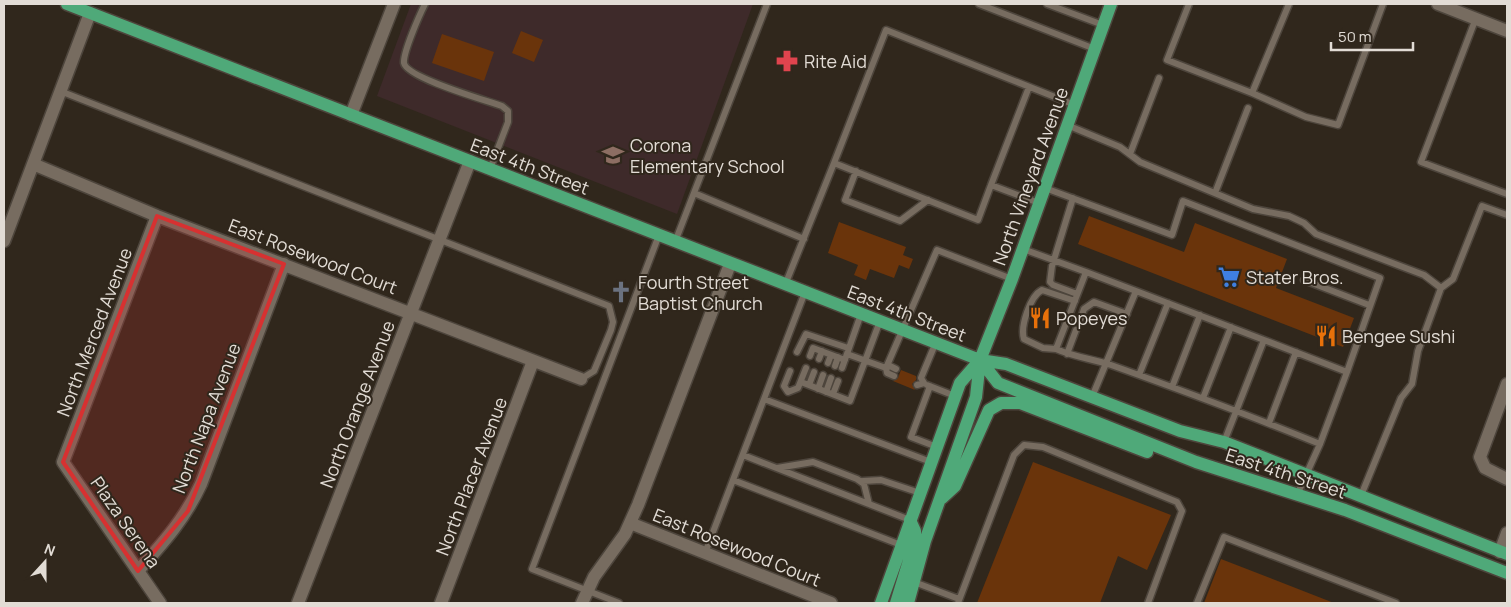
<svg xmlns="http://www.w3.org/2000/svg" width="1511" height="607" font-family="Manrope,sans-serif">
<rect width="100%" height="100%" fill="#30271c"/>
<!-- education -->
<path fill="#3e2a2a" d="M411 4H753L677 214 377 96Z"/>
<!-- building -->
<path fill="#6a340b" d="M521 31 543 40 534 62 512 53Z
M442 34 494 52 484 81 432 63Z
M1089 216 1184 252 1195 223 1287 259 1276 288 1354 318 1343 347 1078 244Z
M839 222 906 247 903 255 913 259 909 269 899 265 894 278 870 269 866 280 854 275 858 265 828 253Z
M901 370 916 376V380L912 384 915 390 893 381 898 378Z
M1033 462 1171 515 1147 570 1118 556 1100 603H977Z
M1221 559 1334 603H1204Z"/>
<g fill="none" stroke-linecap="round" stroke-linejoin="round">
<!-- lane casing -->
<g stroke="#4d453c" stroke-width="9">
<path id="lane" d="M425 4C420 14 403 52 404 63 407 78 485 100 502 106L508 111V122L490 169
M979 4 1095 49
M1047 4 1103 25
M1189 4 1167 60 1252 93
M1289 4 1252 93 1306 117 1338 125 1383 4
M1476 18 1421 162 1507 194
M60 91 609 306 613 322 611 330 594 371 581 379
M1067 125 1120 147 1140 162 1253 209 1289 216 1304 223 1316 234 1424 275 1441 288
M1130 154 1159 78
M856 171 845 200 900 221 928 200
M991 185 1029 87
M1045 188 1172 235 1183 201 1380 278 1347 372
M694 193 804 239
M1215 193 1248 108
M1073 198 1052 266 1050 282 1053 285 1077 294
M1039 203 991 185 978 220 834 163 886 30 1075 105
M675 242 767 4
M1023 249 1086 272 1056 349C1074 357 1093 359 1111 365 1181 390 1251 416 1320 444
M1086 272 1136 291
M1304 280 1369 305
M785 285 834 163
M1441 288 1453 279 1482 206 1507 215
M1081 318 1084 309 1094 302 1127 314
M1264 340 1347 372 1320 444 1297 495
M1056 349 1043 348 1024 339C1020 327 1030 296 1042 290L1075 301
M797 352 806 334 848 348
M847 354 886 368 937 250 1012 279
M1067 354 1076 330
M810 356 813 348 845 360
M819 359 822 351
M828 363 831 355
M835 366 838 357
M842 368 861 314
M790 371 784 386 788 392 798 388 806 368
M1139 375 1168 303
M894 376 887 373 886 368 890 366 896 369
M801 382 850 401 880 321
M809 385 814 372
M917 385 924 383 921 378 936 342
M927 385 955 396
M930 386 911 437 937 447
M1172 387 1200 315
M818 389 823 375
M826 392 831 378
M833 394 838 381
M1092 397 1136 291 1264 340 1224 442
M1203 398 1231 327
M764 399 931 462
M1269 423 1296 352
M743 455 910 520
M777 468 813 462 857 479 864 484 869 504
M733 480 901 545
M863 481 881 480 920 493
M1360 498 1401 398 1412 384 1418 351 1441 288
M705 553 805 292
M914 582 959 599
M619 603 532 569 659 235
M958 603 1014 455 1024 445 1043 447 1177 502 1182 511 1148 603
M1197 603 1224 537 1396 603"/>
</g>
<!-- street casing -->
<g stroke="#4d453c" stroke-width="15">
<path id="street" d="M1438 4 1507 31
M351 115 394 4
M33 164 157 216 581 379
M157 216 63 462 160 603
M4 241 90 13
M1507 384 1480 457 1485 468 1507 479
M630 523 831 603
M1500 552 1507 533
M138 571C163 543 185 519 201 484L284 264
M298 603 470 161
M441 603 533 361
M582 603 594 577 625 534 638 505 730 264"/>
</g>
<!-- primary casing -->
<g stroke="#4d453c" stroke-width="15">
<path id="primary" d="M67 4 980 360 1006 364 1180 431 1224 442 1507 554
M980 360 998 383 1196 462 1345 510 1507 573
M942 498 955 486 989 410 1001 403H1020L1147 452
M881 603 960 383 980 360
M896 603 915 541V531L910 520
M908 603 925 541 976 397 980 360 1012 279 1111 4"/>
</g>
<!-- lane -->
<use href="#lane" stroke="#776c60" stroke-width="6"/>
<!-- street -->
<use href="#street" stroke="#776c60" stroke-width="12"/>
<!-- primary -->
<use href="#primary" stroke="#4fa979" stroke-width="12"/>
</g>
<!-- marked area -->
<path fill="#d73131" fill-opacity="0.2" stroke="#d73131" stroke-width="4" stroke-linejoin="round" d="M157 216 284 264 188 511 138 571 63 462Z"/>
<!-- icons -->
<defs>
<g id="pharmacy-bare" transform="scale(1.725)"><path d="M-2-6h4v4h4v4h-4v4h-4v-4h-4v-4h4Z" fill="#e0444e" stroke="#30271c" stroke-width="2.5" paint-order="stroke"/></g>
<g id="school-bare" transform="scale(1.725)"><path d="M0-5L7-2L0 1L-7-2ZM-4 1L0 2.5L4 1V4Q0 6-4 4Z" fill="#8d6e63" stroke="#30271c" stroke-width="2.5" paint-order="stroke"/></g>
<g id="supermarket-bare" transform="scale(1.725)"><path d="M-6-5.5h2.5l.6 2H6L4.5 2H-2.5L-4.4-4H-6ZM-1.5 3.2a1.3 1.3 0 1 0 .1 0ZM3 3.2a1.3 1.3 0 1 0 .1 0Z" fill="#3f7fe0" stroke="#30271c" stroke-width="2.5" paint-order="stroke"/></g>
<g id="church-bare" transform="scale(1.725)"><path d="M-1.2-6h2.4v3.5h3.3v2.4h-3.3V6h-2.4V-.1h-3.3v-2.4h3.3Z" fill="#6b7280" stroke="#30271c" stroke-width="2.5" paint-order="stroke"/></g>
<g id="restaurant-bare" transform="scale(1.725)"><path d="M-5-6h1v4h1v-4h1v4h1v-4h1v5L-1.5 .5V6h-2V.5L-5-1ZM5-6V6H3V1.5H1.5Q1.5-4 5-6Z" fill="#e8710a" stroke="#30271c" stroke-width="2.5" paint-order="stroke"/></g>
</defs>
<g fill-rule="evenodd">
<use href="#pharmacy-bare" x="787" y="61"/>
<use href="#school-bare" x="613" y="155"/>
<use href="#supermarket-bare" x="1229" y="277"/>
<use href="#church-bare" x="621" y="292"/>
<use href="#restaurant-bare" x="1040" y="318"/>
<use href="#restaurant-bare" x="1326" y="336"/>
</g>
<g text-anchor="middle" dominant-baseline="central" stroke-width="4" stroke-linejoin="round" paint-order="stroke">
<!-- poi labels -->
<g font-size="18" fill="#e2dcd5" stroke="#30271c" text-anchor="start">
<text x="804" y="61">Rite Aid</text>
<text x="630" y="145">Corona<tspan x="630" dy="21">Elementary School</tspan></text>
<text x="1246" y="277">Stater Bros.</text>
<text x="638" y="282">Fourth Street<tspan x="638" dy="21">Baptist Church</tspan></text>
<text x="1056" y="318">Popeyes</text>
<text x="1342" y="336">Bengee Sushi</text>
</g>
<!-- street labels -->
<g font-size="18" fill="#e2dcd5" stroke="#30271c">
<text transform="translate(530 166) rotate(21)">East 4th Street</text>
<text transform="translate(1030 176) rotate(-70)">North Vineyard Avenue</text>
<text transform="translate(313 256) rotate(21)">East Rosewood Court</text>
<text transform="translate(907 313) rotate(21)">East 4th Street</text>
<text transform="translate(94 332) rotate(-69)">North Merced Avenue</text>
<text transform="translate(357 404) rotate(-69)">North Orange Avenue</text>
<text transform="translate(206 418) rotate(-69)">North Napa Avenue</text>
<text transform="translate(1286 473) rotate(18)">East 4th Street</text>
<text transform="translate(471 476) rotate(-69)">North Placer Avenue</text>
<text transform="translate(126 522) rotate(55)">Plaza Serena</text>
<text transform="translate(737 547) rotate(22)">East Rosewood Court</text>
</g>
</g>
<!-- border -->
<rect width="1511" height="607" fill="none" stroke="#e2dcd5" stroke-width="10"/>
<!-- north arrow -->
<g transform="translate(45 562) rotate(21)" stroke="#30271c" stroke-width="4" paint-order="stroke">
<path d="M0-4L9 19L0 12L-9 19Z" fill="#e2dcd5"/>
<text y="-8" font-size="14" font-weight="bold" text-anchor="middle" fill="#e2dcd5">N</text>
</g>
<!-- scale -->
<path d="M1331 42v8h82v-8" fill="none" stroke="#e2dcd5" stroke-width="2.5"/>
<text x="1338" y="42" font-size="15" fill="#e2dcd5" stroke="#30271c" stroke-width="4" paint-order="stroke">50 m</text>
</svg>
